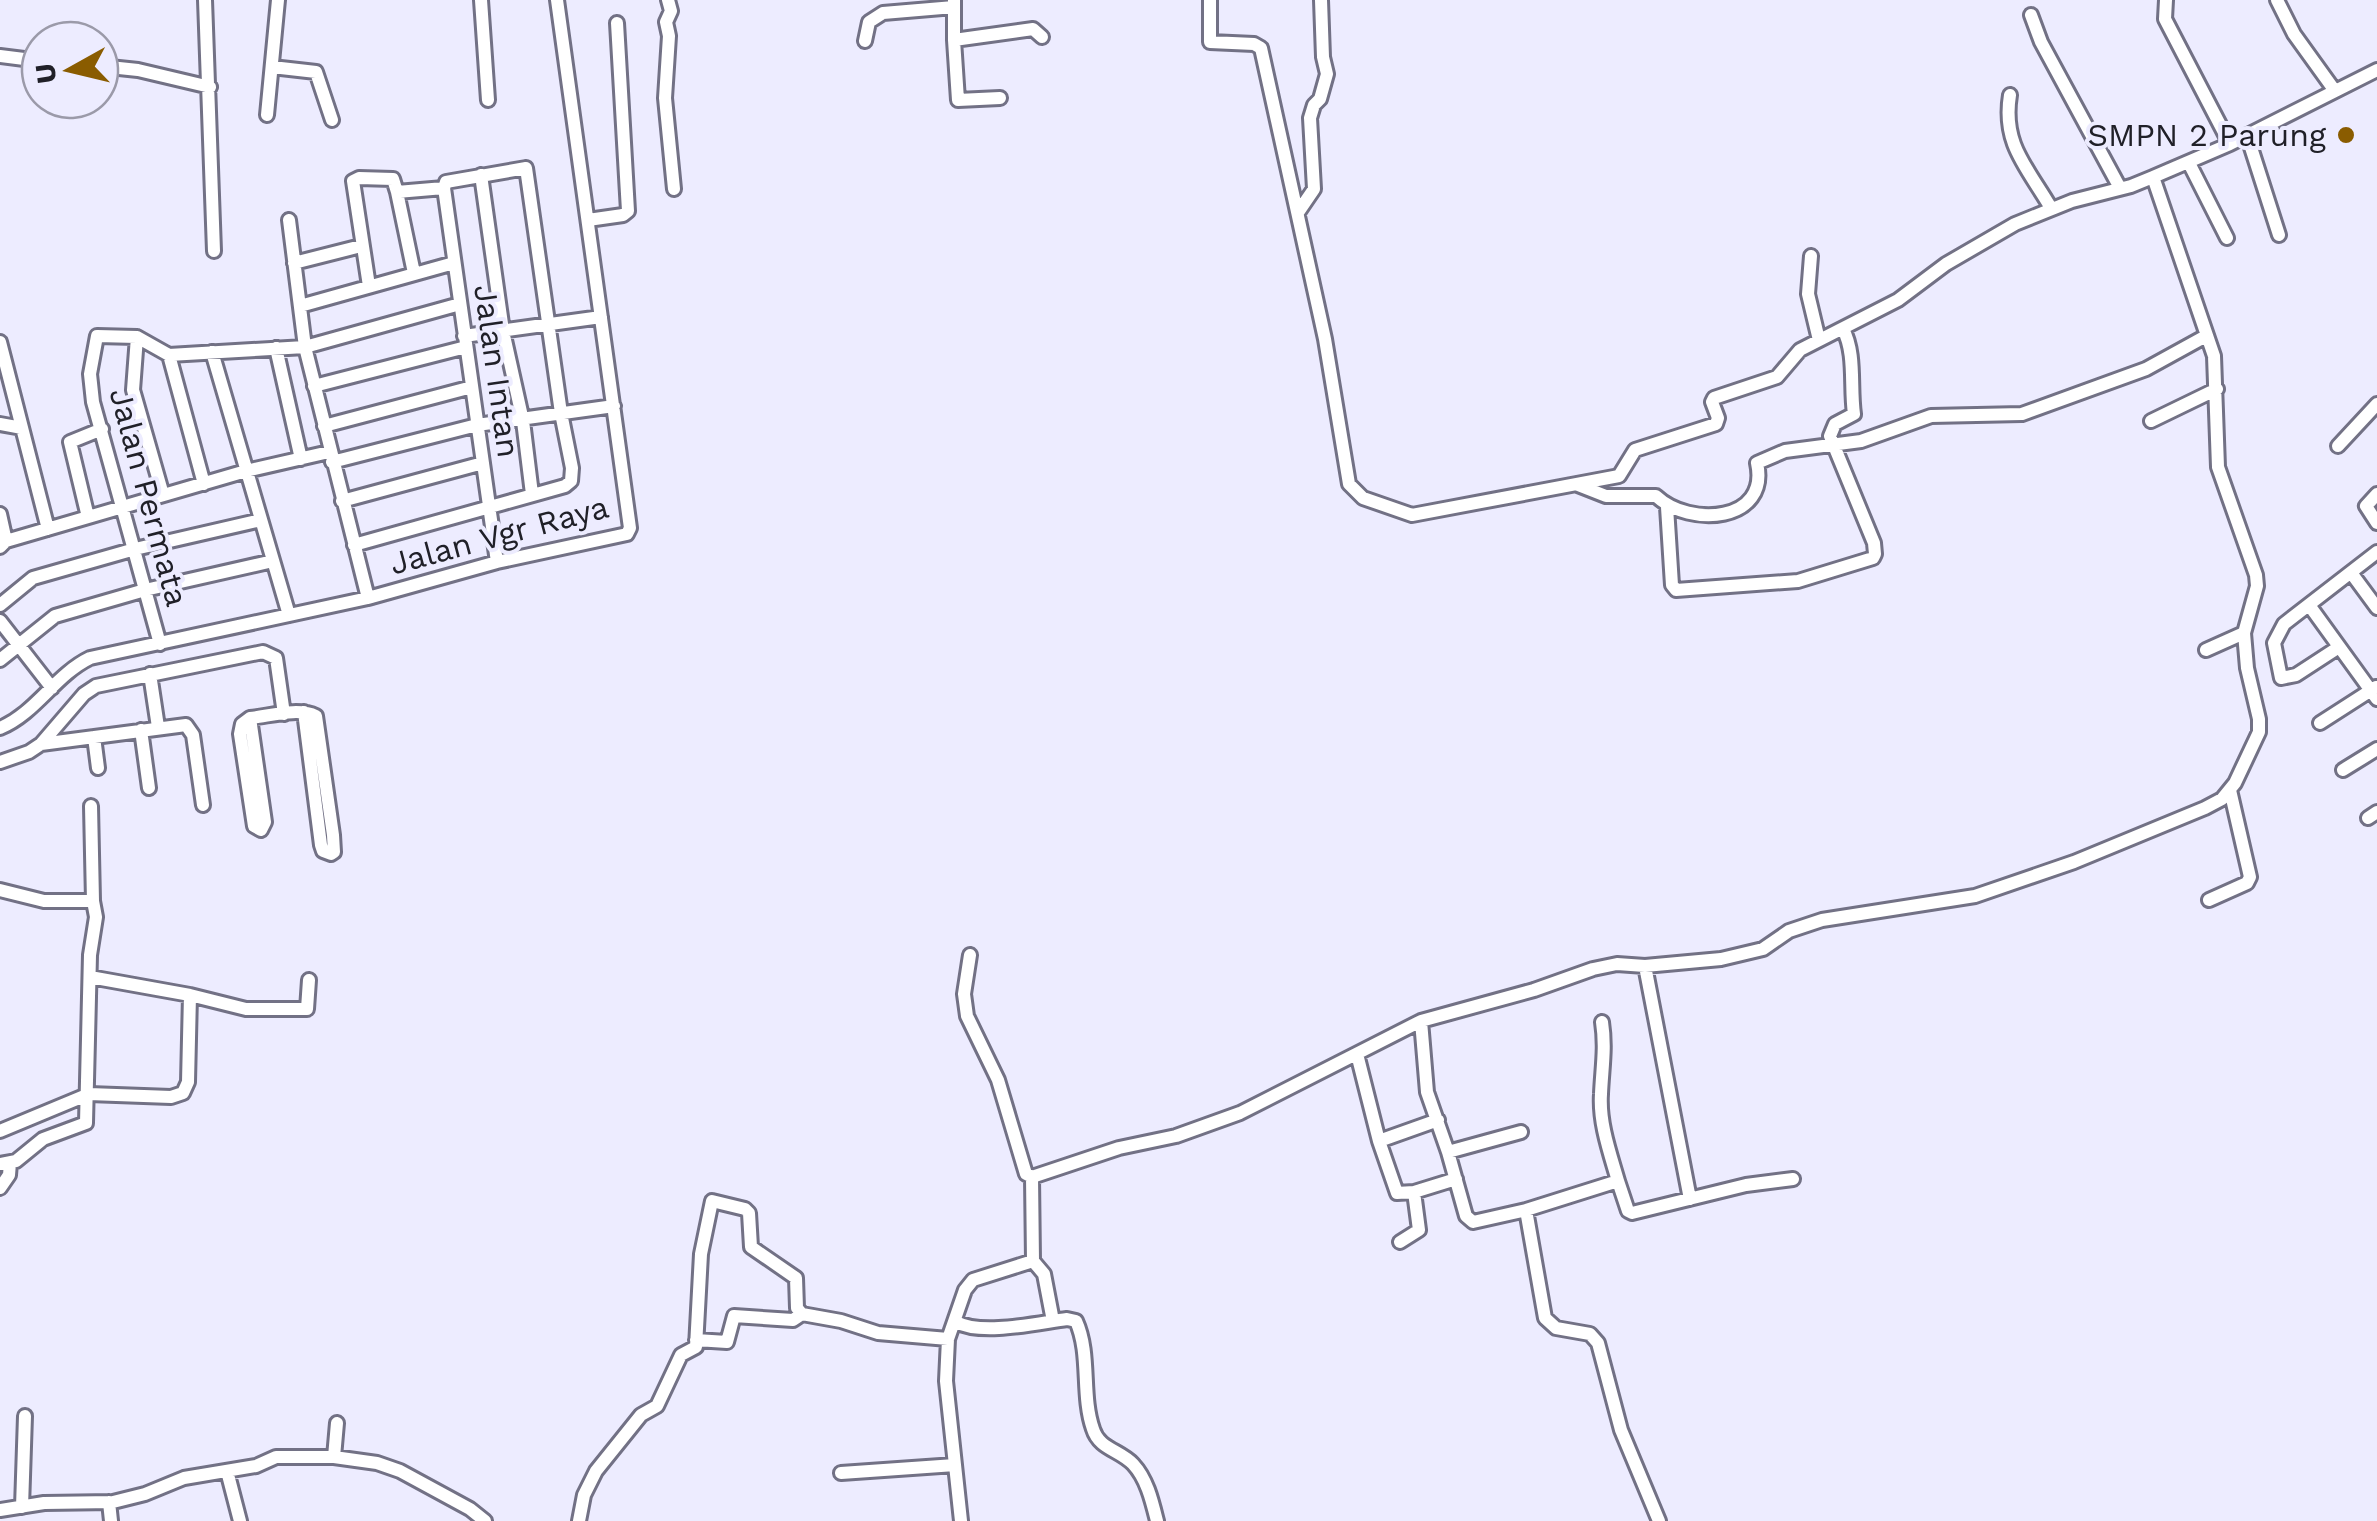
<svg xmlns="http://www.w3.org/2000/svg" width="2377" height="1521" font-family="'Work Sans',sans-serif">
<rect width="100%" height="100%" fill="#edecff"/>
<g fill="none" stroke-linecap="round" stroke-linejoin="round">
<!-- street casing -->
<g stroke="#727185" stroke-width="18">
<path id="street" d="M205 0 214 251
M481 0 488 100
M668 0 671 11 666 22 669 36 665 98 674 189
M954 0V40L1033 29 1042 37
M1210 0V42L1254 44 1261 48 1325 339 1349 484 1363 498 1412 515 1619 476 1635 450 1716 424 1718 418 1712 402 1714 398 1777 377 1800 350 1898 300 1946 264 2015 224 2072 201 2131 186 2153 177
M2166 0 2165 19 2230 144
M2277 0 2294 34 2335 91
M2031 15 2041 42 2120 188
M954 40 958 100 1000 98
M865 41 869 22 883 13 954 7
M0 56 40 61
M100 66 138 70 210 87
M272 67 316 72 332 120
M2010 95C2002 144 2027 167 2051 208
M267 115 278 0
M2247 135 2279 235
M2189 163 2227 238
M481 175 503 331 523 421 532 494
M444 188 497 562
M1299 211 1314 189 1310 118 1314 105 1320 99 1327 74 1323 57 1321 0
M289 220 305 347 368 598
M588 220 623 215 628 211 617 23
M1811 256 1808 294 1819 340
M294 263 361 246
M414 273 397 192 444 188
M369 286 353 181 359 178 393 179 397 192
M300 306 454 263
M464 336 601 317
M137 337 133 390 163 495
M0 342 48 529
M276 348 301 459
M212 352 289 615
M169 355 204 484
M314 386 466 347
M2151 421 2217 389
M0 424 22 428
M324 426 472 387
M2338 446 2377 404
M332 462 477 425 614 406
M1578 485 1606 496H1656C1690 528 1770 522 1757 463L1785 451 1861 441 1931 416 2022 414 2146 369 2206 336
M2377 494 2366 506 2377 523
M342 501 483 463
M1667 507 1672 585 1676 590 1798 581 1873 558 1875 554 1874 543 1830 436 1835 424 1854 414C1850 386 1856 354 1843 329
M0 514 6 541
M88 517 70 442 102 429
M354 545 565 486 571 481 572 468 561 413 526 168 446 182 444 188
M0 547 6 541 246 471 329 452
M2352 574 2377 608
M0 605 33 578 135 549 261 520
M2309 605 2377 699
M0 621 52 688
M160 644 93 402 90 374 97 336 137 337 169 355 305 347 460 304
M2339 647 2296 675 2281 678 2274 643 2284 624 2377 552
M2206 650 2244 633
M0 660 55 616 145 590 273 561
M150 674 158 727
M250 718 242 724 240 734 254 826 261 830 265 822 250 718C270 716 298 707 316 716L333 835 334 852 331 854 323 851 321 845 304 712
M2320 723 2376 687
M0 728C36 713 55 675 90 658L368 598 497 562 627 534 630 528 557 0
M141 730 149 788
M94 737 98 768
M41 744 84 694 96 686 263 652 276 658 284 714
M0 762 29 752 41 744 186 725 193 735 203 805
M2343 770 2377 749
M91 806 93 901
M2368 818 2377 812
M0 890 44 901H93L96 917 90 955 86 1123 43 1139 16 1161 0 1164
M2209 900 2247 883 2250 877 2230 790
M970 955 964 994 967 1016 998 1080 1026 1174 1032 1177
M1645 966 1690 1199
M90 977 190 995 246 1009H307L309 980
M1421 1021 1427 1092 1448 1152 1466 1216 1473 1222 1526 1210 1618 1181 1628 1211 1632 1213 1746 1185 1793 1179
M1602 1022C1606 1048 1602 1069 1601 1094 1599 1123 1610 1153 1618 1181
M1357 1054 1379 1141 1438 1120
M0 1131 89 1094 171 1097 183 1093 188 1082 190 995
M1379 1141 1397 1193 1414 1192
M1448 1152 1521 1132
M0 1188 9 1175 10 1163
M1526 1210 1545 1318 1556 1328 1590 1334 1598 1343 1621 1430 1659 1521
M1400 1242 1419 1230 1414 1192 1456 1179
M1033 1261 1044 1274 1053 1321
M956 1322C982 1336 1037 1323 1067 1319L1076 1321C1091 1354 1081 1395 1093 1429 1099 1449 1120 1450 1133 1464 1147 1479 1152 1501 1157 1521
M696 1340 727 1342 734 1316 793 1320 802 1314 841 1321 878 1333 948 1339
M334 1457 337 1423
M227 1471 240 1521
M841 1473 955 1465
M109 1502 111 1521
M22 1507 25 1416
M0 1510 44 1503 113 1502 145 1494 184 1478 256 1466 276 1457H334L377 1463 400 1471 470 1509 485 1521
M579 1521 584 1495 596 1471 641 1415 657 1406 681 1355 696 1347 701 1254 712 1201 745 1209 749 1213 751 1247 796 1278 797 1308 802 1314
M961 1521 946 1381 948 1339 965 1290 973 1280 1033 1261 1032 1177 1119 1148 1176 1136 1240 1113 1421 1021 1534 990 1593 969 1617 964 1645 966 1721 959 1763 949 1789 931 1822 920 1975 896 2074 862 2205 808 2222 799 2235 783 2259 732V719L2247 668 2244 633 2257 586 2256 575 2218 467 2214 356 2153 177 2230 144 2377 70"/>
</g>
<!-- street -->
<use href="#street" stroke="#fff" stroke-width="12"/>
</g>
<!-- markers -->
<circle fill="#8a5c00" stroke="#edecff" stroke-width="4" cx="2346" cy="135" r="10"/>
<g text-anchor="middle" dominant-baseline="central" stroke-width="8" stroke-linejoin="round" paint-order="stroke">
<!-- poi labels -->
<g font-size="32" fill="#202028" stroke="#edecff" text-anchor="end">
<text x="2326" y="135">SMPN 2 Parung</text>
</g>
<!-- street labels -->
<g font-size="32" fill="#202028" stroke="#edecff">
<text transform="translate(497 371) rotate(82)">Jalan Intan</text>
<text transform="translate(149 497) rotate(75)">Jalan Permata</text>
<text transform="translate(499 535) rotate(-15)">Jalan Vgr Raya</text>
</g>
</g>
<!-- north arrow -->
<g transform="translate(70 70) rotate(262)"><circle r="48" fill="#edecff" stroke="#9b9aa9" stroke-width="2.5"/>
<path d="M0-8L18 38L0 25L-18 38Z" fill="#8a5c00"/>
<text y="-15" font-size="28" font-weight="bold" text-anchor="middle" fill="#202028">U</text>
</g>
</svg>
